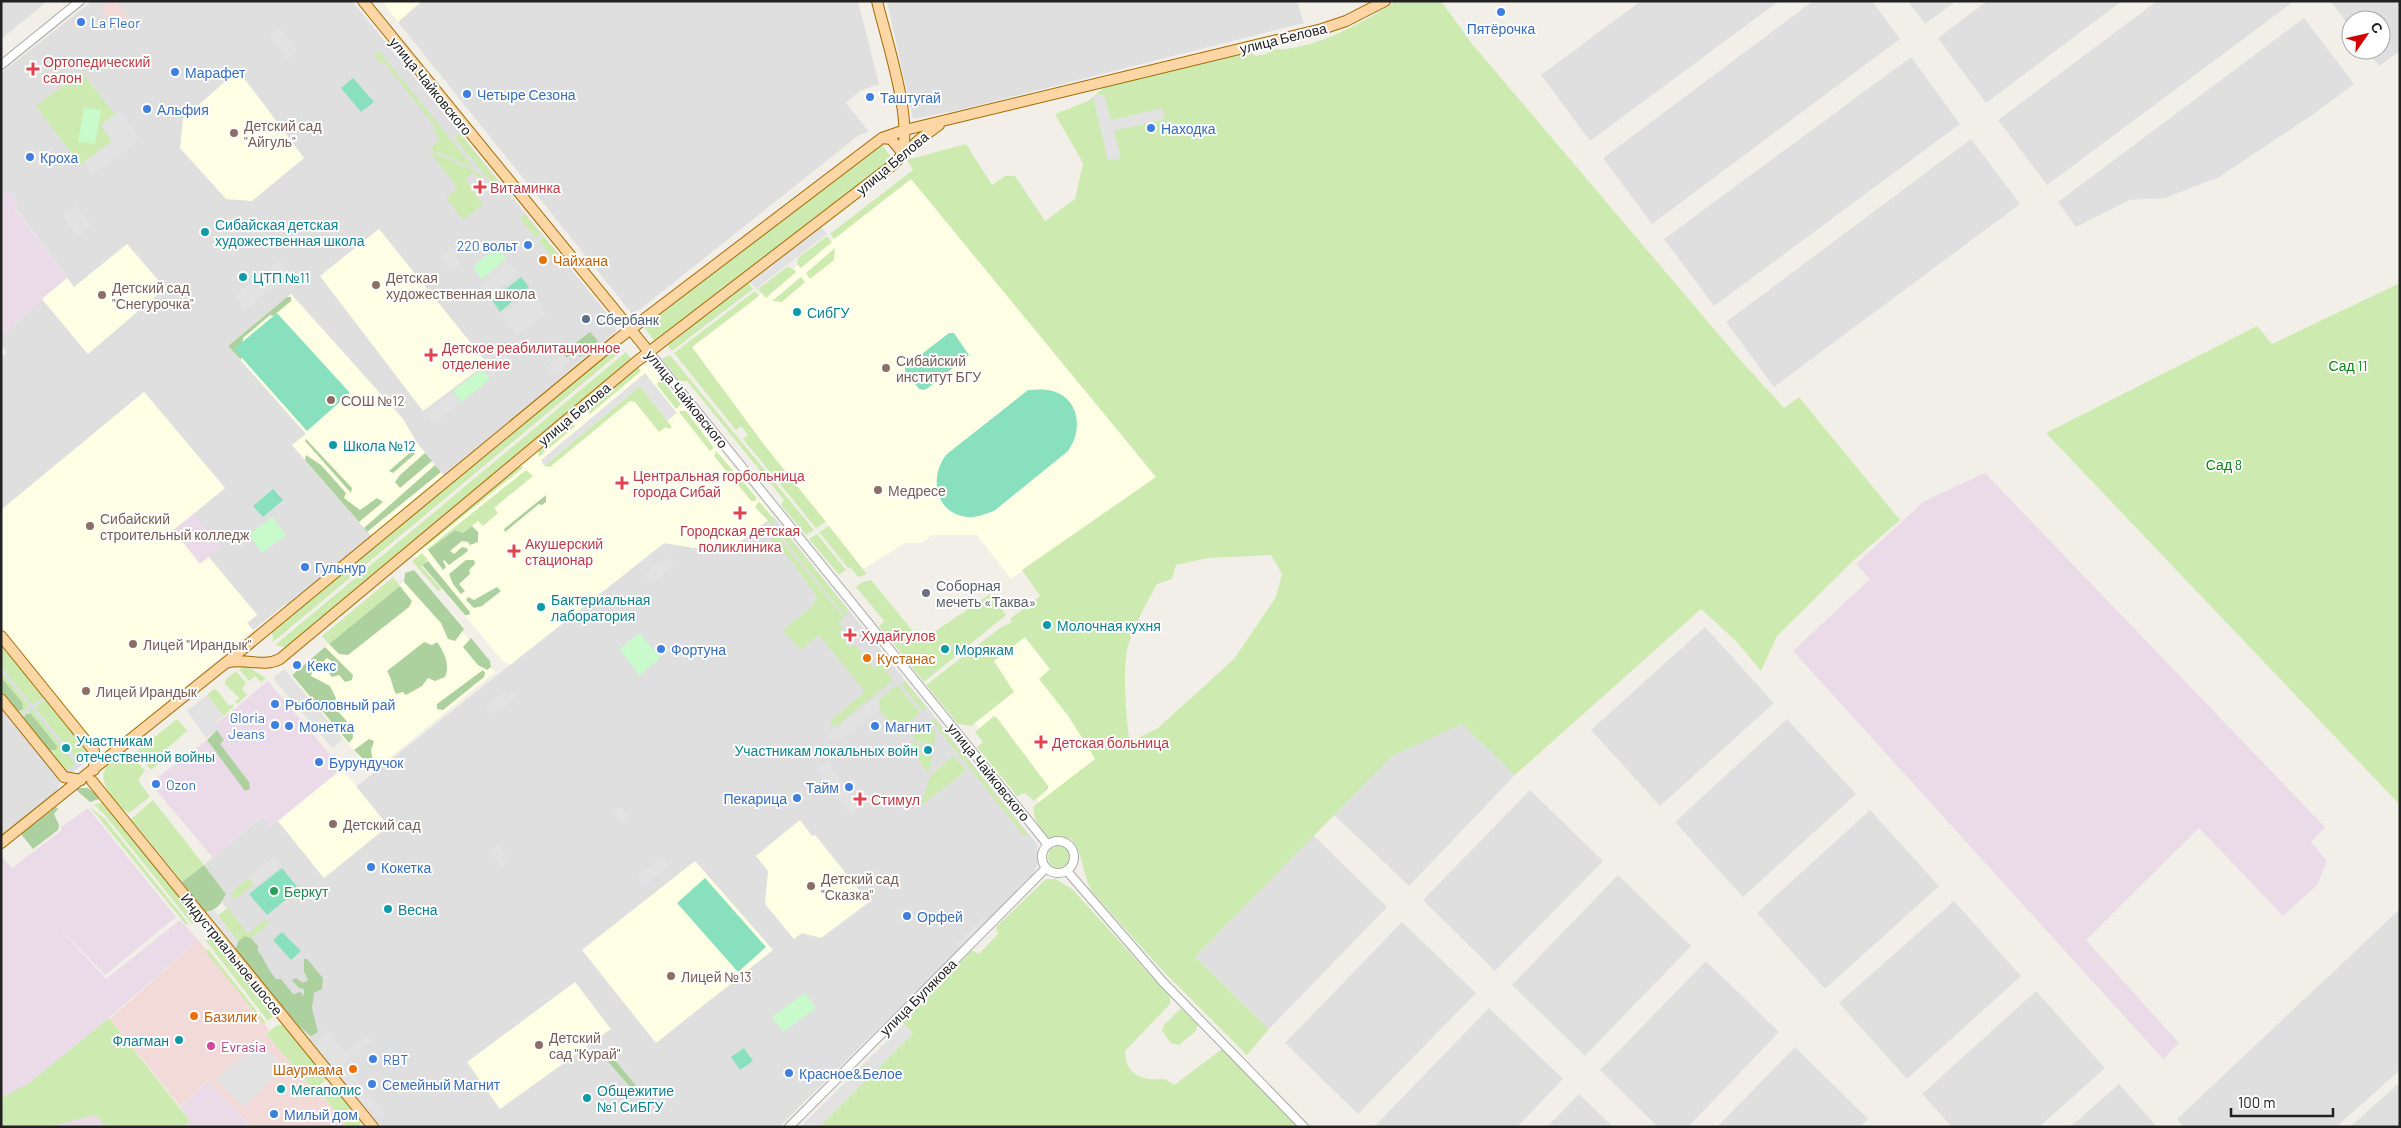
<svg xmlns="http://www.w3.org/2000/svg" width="2401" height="1128" font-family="Barlow,sans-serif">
<rect width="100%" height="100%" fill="#f2efe9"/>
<!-- residential -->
<path fill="#e0dfdf" d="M1 1H48L1 39Z
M92 1H352L614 322 616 331 444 476 417 443 403 419 291 294 306 434 292 445 372 537 296 601 284 605 253 630 247 623 257 614 208 558 184 522 225 488 144 392 1 510V358L7 353 1 345V337L42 299 88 354 74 287 15 208 19 205 8 191 1 196V73Z
M422 1H858L879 84 860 91 846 103 869 132 859 135 633 315 398 22Z
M887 1H1297L1304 23 963 109 913 119Z
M1641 1H1779L1590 141 1541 75Z
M1813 1H1872L1900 39 1652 224 1603 158Z
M1908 1H1956L1925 24Z
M1987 1H2122L1986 103 1938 38Z
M2157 1 2293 2 2047 185 1998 120Z
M2331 1H2400V51L2379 66 2367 50H2381V20H2351V29Z
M2304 18 2354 84 2315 113 2219 177 2165 198 2129 200 2076 227 2058 202Z
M1911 57 1960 124 1714 306 1664 239Z
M1971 139 2020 204 1774 387 1726 322Z
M773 516 1037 844 1039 861 1031 878 779 1127H381L235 950 251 937 222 903 226 894 204 865 263 816 270 826 278 821 324 878 388 826 356 787 664 543 726 553Z
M1705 627 1774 703 1660 806 1591 730Z
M1 707 58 776 60 784 55 793 1 836Z
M1787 719 1856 794 1743 897 1675 822Z
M1462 723 1515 775 1409 886 1334 815 1392 756Z
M1530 790 1603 861 1495 971 1423 900Z
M1870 810 1939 886 1825 989 1757 913Z
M1313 835 1387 907 1269 1029 1195 957Z
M1618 875 1691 946 1585 1056 1512 985Z
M1954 901 2021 976 1907 1079 1839 1003Z
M2400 909V1070L2336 1127H2184L2177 1119Z
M1402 922 1476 993 1358 1114 1285 1043Z
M1706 961 1779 1032 1688 1127H1658L1600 1070Z
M2036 991 2105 1068 2039 1127H1952L1922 1094Z
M1489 1008 1563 1079 1517 1127H1374Z
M1795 1047 1868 1119 1860 1127H1717Z
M2400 1082V1127H2350Z
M2119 1084 2157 1127H2070Z
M1579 1094 1613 1127H1547Z"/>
<!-- commercial -->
<path fill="#f2dad9" d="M109 1H116L130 20 117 31 100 9Z
M198 940 269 1030 266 1034 314 1090 317 1088 348 1127H252L208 1081 180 1106 110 1019Z"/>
<!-- industrial -->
<path fill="#ebdbe8" d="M8 190 19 205 15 209 67 278 14 324V327L1 337V196Z
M1985 473 2325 827 2311 842 2327 861 2317 885 2283 916 2199 828 2086 940 2179 1043 2163 1059 1793 651 1870 579 1856 564 1923 502Z
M194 514 221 547 200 564 173 530Z
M268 681 342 769 278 821 270 826 262 816 213 858 150 783 207 740 219 728 216 724Z
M88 808 176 917 105 975 59 927 63 932 106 979 180 920 198 940 109 1018 28 1085 1 1098V856L12 868 61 831V827Z
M208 1081 252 1127H184L190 1121 180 1107Z
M95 1115 107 1127H47L66 1121Z"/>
<!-- education -->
<path fill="#ffffe5" d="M382 1H422L398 22Z
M238 70 304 158 252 201 226 199 180 148 183 119Z
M911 179 1156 477 1011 579 977 535H932L922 543H905L863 569 765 446 692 347Z
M379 229 487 363 423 411 320 276Z
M127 244 165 288 88 354 42 299 67 278 74 287Z
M291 294 403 419 417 443 444 476 372 537 292 445 306 434 228 346Z
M643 365H650L773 516 726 553 664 543 510 665 503 661 413 554 639 366Z
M144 392 225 488 173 530 200 564 209 557 257 615 247 623 253 630 110 749 98 751 1 633V510Z
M414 573 495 672 372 772 291 675Z
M1012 622 1119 755 1060 827 939 679Z
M342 769 388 826 324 878 278 821Z
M800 820 812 836 815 835 869 902 821 938 802 933 794 939 765 904 768 871 756 856Z
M695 861 773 950 656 1043 582 950Z
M575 982 611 1029 500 1109 467 1062Z"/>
<!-- grass -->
<path fill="#cdebb0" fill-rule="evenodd" d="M1396 1H1441L1473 45 1742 362 1784 408 1799 397 1900 520 1854 560 1777 636 1761 671 1736 641 1701 609 1515 775 1462 724 1392 756 1195 957 1269 1029 1247 1055 1162 970 1092 892C1082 874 1084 853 1070 838 1064 838 1058 840 1053 839 1043 837 1031 815 1034 806L1095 759 1069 717 1039 679 1050 669 1025 637 994 661 1014 692 971 726 958 724 926 685 1000 628 1012 622 1010 619 1040 596 1022 570 1156 477 911 179 834 239 830 234 913 170 907 160 966 144 992 185 1005 176H1015L1045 221 1075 199 1083 163 1055 114 1088 101 1105 87 1251 52 1255 56 1267 54 1271 49C1309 53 1364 22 1396 1ZM1271 555 1282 574 1276 597 1234 659 1158 728 1130 742C1126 720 1122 666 1128 646 1135 624 1146 604 1157 584L1172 579 1176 565 1208 558Z
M379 51 474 168 432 150 433 145 440 140 433 131 436 128 384 62 381 64 374 55Z
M82 72 115 115 101 125 112 141 80 165 36 106Z
M460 133 501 185 498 191 455 138Z
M881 143 893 160 655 342 643 326Z
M429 151 477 172 482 177 479 179 473 173 465 179 483 204 463 220 446 198 458 188Z
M525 214 541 234 536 238 520 218Z
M827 236 832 242 801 268 797 264 798 258Z
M544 237 560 257 555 261 539 241Z
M835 248 834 260 810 279 806 273Z
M787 267 792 268 796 272 766 298 758 289Z
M801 277 805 282 782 302 772 301Z
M745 282 748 283 753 289 672 351 666 343Z
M2400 283V805L2046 433 2257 326 2272 344Z
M755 291 759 296 692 347 765 446 826 522 816 528 743 439 748 435 741 426 736 430 674 353Z
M618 343 623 350 273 642 272 630Z
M626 352 632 360 288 648 275 645Z
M670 355 814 530 806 535 781 505 784 500 687 381H680L662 359Z
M638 367 641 371 590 414 587 410Z
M663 381 681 404 676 409 657 385 658 382Z
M640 386 672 427 669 429 666 427 659 432 635 402 630 401 550 467 544 466Z
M680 411H686L714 448 710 451 679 412Z
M572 422 575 426 539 457 538 451Z
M716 451 757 498 755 501H751L714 456Z
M519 466 524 467 425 547 424 544Z
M526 470 533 476 494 508 498 513 483 526 478 521 463 533 455 530 428 550H426Z
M759 501 774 519V527L755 507Z
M829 526 866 573 865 575 858 577 850 567 848 568 819 532Z
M785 532 848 610 845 616 779 533Z
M817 534 846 570 839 575 809 539Z
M777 535 844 618 838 622 843 628 839 632 850 647 854 644 874 668 880 663 893 680 835 727 830 721 865 692 819 635 800 650 783 630 814 605 812 603 818 598 791 560 771 540Z
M422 553 428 560 421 566 441 589 438 591 412 561Z
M393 577 400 586 329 644 322 636Z
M871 580 921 641 990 594 1006 615 924 682 879 626 884 621 856 587 862 582Z
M1 644 45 697 32 705 1 667Z
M245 665 266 678 261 682 255 676 249 681 239 669Z
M1 671 30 706 19 715 1 693V690L18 711 22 702 1 677Z
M236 671 246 683 242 689 247 695 237 704 235 701 239 698 225 684V680Z
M905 682 927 708 923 711 900 683Z
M897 685 920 713 898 731 880 711 879 700Z
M214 689 218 691 229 706 233 704 234 706 224 716 207 695Z
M47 699 89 752 79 762 34 707Z
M32 708 77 764 66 772 21 717Z
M994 716 997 718 1048 786V789L1034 801 1025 793 1017 796 977 747 983 742 975 732Z
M934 718 1027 833 1024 836 931 720Z
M177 719 187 731 163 752 167 757 151 770 136 752Z
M928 723 936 733 934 745 915 740 912 736Z
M914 742 922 745 920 753 932 755 930 770 927 772 908 746Z
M128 752 133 756 145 771 138 780 150 797 129 813 125 811C115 800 92 778 110 763 116 759 123 758 128 752Z
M954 756 966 771 920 806 931 775Z
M153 800 204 865 182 882 131 819Z
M104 802 198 918 192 924 104 814 94 805Z
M90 807 104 818 188 923 186 925Z
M1048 857a11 11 0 1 1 22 0a11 11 0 1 1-22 0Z
M249 878 254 884 235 899 232 895 234 890Z
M1046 879H1056L1073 890 1170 997V1004L1125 1051C1125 1076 1144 1081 1165 1079L1174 1085 1222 1049 1298 1127H819L913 1033 902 1022 972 950 979 954 998 934 996 927Z
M228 908 248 934 265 920 270 923 251 938 245 936 237 941 217 916Z
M212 935 276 1014 268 1021 206 941Z
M208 949 266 1023 264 1024 205 951Z
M1180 1009 1183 1010 1198 1025 1195 1032 1179 1045 1171 1043 1162 1031 1164 1025Z
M109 1018 190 1121 184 1127H107L95 1115 47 1127H1V1098L28 1084Z
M277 1025H284L327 1079 314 1090 266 1034Z
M327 1088 332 1094 338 1090 363 1120 358 1127H348L322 1094Z"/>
<!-- forest -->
<path fill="#add19e" d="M287 297H291V301L273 316 270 315 243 338 241 360 228 346Z
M590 332 598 341 580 357 575 351 566 358 562 353Z
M306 439 352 488 351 493 305 441Z
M413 450 415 454 393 473 389 471Z
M425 453 432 461 400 488 395 482 400 475Z
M306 455 321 465 346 493 344 498 360 510 377 498 383 502 359 522 305 460Z
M435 465 441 472 367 532 364 528Z
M546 495V502L542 505 539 504 505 532 504 529Z
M472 526 478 532V542L470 545 468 542 462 541 450 551 454 554 462 547 467 548 468 551 449 565 444 560 443 561 446 567 443 570 428 550 455 530 463 533Z
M466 560H474L475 564 469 570 470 574 459 584 465 591 461 594 453 584 449 574Z
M428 561 470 612 469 615H465L422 565Z
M414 570 464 629 455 641 448 639 441 623 404 582 405 573Z
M400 586 412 601 409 607 348 655 339 654 329 644Z
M497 587 501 591 482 606 474 608 466 600 468 597 474 600Z
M471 638 490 661 491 667 487 670 478 665 463 647Z
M424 642 432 645 437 642C445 653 450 665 445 677L435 681 428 678 422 686 406 695 403 692 396 694C392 686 392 679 387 671Z
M325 647 353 675 352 680 345 682 339 675 332 677 326 669 333 662 327 658 312 672 311 676 330 686 336 698 333 706 352 727 353 738 349 743 292 675Z
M483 670 485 673 484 677 443 710 437 709V704Z
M1 677 22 702 23 709 18 711 1 690Z
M26 714H31L57 746 56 750H50L24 718Z
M217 730 224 740 220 744 249 782 250 789 245 791 207 740Z
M369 739 374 741 371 750 374 770 354 750Z
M80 788H88L102 798 90 802 75 789Z
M56 807 58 809 54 814 59 825 58 830 33 849 21 834Z
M204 865 226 894C221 904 217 910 206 912L182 882Z
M245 936 251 938 258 946V951C266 961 268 970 276 979H281L293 994 300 992 304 996V989L299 988 292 980 296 978 303 983 308 980 304 972V959H307L323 978 322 989 314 993 312 1008 318 1032 311 1036 299 1026 235 950 238 941Z
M608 1052 643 1094 640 1098 603 1056 604 1053Z"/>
<!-- park -->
<path fill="#c8facc" d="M84 108 101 110 95 144 78 142Z
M497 247 506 259 482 279 473 267Z
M482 369 490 379 462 402 453 391Z
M272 517 286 535 262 553 249 535Z
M639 633 661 658 639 675 620 649Z
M805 993 816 1008 783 1032 772 1017Z"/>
<!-- pitch -->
<path fill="#88e0be" d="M353 78 374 102 361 112 341 88Z
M521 277 529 287 500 312 492 300Z
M277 313 350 393 307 431 234 349Z
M949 333H954L969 355 928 388 924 390 919 389 905 371V367Z
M1028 390C1034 390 1041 389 1048 390 1079 395 1084 429 1068 451L994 511C985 514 977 518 967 517 934 513 929 475 947 454Z
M273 489 283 500 263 517 253 506Z
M282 868 299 889 267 915 249 894Z
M705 878 766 947 738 972 677 903Z
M282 932 301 951 291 960 273 940Z
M744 1048 753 1061 740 1070 731 1057Z"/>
<!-- parking -->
<path fill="#e2e2e2" d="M279 28 297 51 287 59 269 37Z
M1104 94 1111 120 1162 108 1165 119 1114 131 1121 158 1108 161 1093 97Z
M120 111 139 139 93 175 84 162 112 141 101 125Z
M77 206 92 226 78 236 63 216Z
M819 224 827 234 756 289 748 280Z
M451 250 461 263 451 271 440 257Z
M279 260 290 273 245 310 234 296Z
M510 262 518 273 490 296 482 285Z
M530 292 546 314 517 336 502 315Z
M508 349V364L492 377 484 367Z
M562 353 570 361 551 375 548 371 553 367 550 363Z
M645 373 677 413 667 421 640 386 544 466 541 460Z
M451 393 460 403 433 423 426 413Z
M670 558 675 563 651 584 644 574 657 564Z
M284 669 343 739 332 748 273 678Z
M504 691 509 697 514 693 517 697 493 715 486 706Z
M207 695 224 716 216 723 219 728 206 738 187 711Z
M878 696 880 711 838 742 827 737Z
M827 762 861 806 850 814 816 769Z
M619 806 630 819 623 825 612 812Z
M498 845 508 858 503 868 489 851Z
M663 856 670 865 644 886 638 878 641 874Z
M274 857 281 866 256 886 249 878Z
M214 910 238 941 235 950 206 915V912Z
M983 918 988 921 960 948 956 944Z
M904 1024 913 1033 819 1127H800Z
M328 1030 345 1052 367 1035 371 1041 343 1064 384 1113 376 1119 317 1046 320 1037Z
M261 1042 283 1067 245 1107 215 1079Z"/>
<!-- plaza -->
<path fill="#dddde8" d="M1 667 32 705 45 697 47 699 34 707 79 762 89 752 90 759 70 774 66 772 76 764 32 709 21 717 19 715 30 706 1 671Z"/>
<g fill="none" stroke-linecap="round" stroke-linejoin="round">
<!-- minor casing -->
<g stroke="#a9a9a9" stroke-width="10">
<path id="minor" d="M1 65 80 1
M649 352 1048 845
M1042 857a16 16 0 1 1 32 0a16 16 0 1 1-32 0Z
M1067 871 1163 982 1304 1127
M789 1127 1046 868"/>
</g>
<!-- major casing -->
<g stroke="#a06b00" stroke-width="12">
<path id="major" d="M363 1 649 352
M877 1C885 36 916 127 900 157
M882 138 891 139 902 152
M1 636 94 751V770
M226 663C244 657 263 668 280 659L636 362 890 167 920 139 939 125
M1 699 64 777 81 780
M92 781 373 1127
M1 843 238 653 618 339 882 138 905 130 1322 29 1346 21 1385 1"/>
</g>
<!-- minor -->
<use href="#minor" stroke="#fff" stroke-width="8"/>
<!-- major -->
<use href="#major" stroke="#fcd6a4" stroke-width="10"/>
</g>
<!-- markers -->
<g fill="#3f7fe0" stroke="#fff" stroke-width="2">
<circle cx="1501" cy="12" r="5"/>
<circle cx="81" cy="22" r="5"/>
<circle cx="175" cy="72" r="5"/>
<circle cx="467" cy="94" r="5"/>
<circle cx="870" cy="97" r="5"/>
<circle cx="147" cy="109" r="5"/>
<circle cx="1151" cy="128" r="5"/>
<circle cx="30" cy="157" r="5"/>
<circle cx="528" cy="245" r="5"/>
<circle cx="305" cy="567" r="5"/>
<circle cx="661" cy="649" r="5"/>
<circle cx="297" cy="665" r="5"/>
<circle cx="275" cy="704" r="5"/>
<circle cx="275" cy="725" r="5"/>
<circle cx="289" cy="726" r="5"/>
<circle cx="875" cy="726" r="5"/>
<circle cx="319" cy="762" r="5"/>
<circle cx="156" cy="784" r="5"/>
<circle cx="849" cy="787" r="5"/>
<circle cx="797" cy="798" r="5"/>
<circle cx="371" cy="867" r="5"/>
<circle cx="907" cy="916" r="5"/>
<circle cx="373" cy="1059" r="5"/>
<circle cx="789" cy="1073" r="5"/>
<circle cx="372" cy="1084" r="5"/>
<circle cx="274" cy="1114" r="5"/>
</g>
<g fill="#e0444e" stroke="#fff" stroke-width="2">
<path d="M30.5 61.5h5v5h5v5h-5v5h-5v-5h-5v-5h5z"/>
<path d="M477.5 179.5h5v5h5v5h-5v5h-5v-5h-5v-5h5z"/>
<path d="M428.5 347.5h5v5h5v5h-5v5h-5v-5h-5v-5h5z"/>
<path d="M619.5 475.5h5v5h5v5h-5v5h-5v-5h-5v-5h5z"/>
<path d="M737.5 505.5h5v5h5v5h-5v5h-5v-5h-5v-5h5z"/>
<path d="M511.5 543.5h5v5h5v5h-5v5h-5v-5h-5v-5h5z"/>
<path d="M847.5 627.5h5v5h5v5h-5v5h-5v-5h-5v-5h5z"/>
<path d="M1038.5 734.5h5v5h5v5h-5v5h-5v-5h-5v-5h5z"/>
<path d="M857.5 791.5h5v5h5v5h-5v5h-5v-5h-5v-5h5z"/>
</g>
<g fill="#8d6e63" stroke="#fff" stroke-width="2">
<circle cx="234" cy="133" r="5"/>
<circle cx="376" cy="285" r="5"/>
<circle cx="102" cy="295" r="5"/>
<circle cx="886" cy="368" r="5"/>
<circle cx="331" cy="400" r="5"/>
<circle cx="878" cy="490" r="5"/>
<circle cx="90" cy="526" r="5"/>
<circle cx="133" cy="644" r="5"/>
<circle cx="86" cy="691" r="5"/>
<circle cx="333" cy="824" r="5"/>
<circle cx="811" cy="886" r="5"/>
<circle cx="671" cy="976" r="5"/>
<circle cx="539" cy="1045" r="5"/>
</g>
<g fill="#0f9aa8" stroke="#fff" stroke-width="2">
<circle cx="205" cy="232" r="5"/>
<circle cx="243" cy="277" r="5"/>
<circle cx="797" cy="312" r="5"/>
<circle cx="333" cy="445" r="5"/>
<circle cx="541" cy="607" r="5"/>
<circle cx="1047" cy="625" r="5"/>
<circle cx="945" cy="649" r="5"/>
<circle cx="66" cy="748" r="5"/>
<circle cx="928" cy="750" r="5"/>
<circle cx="388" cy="909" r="5"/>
<circle cx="179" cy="1040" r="5"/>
<circle cx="281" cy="1089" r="5"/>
<circle cx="587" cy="1098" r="5"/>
</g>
<g fill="#e8710a" stroke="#fff" stroke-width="2">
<circle cx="543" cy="260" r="5"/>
<circle cx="867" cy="658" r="5"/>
<circle cx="194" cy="1016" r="5"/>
<circle cx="353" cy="1069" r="5"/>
</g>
<circle fill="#5c6f8a" stroke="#fff" stroke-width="2" cx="586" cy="319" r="5"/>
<circle fill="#6b7280" stroke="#fff" stroke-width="2" cx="926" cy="593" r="5"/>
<circle fill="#2e9e5b" stroke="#fff" stroke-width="2" cx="274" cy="891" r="5"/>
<circle fill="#d1479c" stroke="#fff" stroke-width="2" cx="211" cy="1046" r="5"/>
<g text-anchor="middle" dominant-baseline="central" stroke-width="4" stroke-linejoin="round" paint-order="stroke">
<!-- shop labels -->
<g font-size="14" fill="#366cbe" stroke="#fff" text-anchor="start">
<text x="91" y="22">La Fleor</text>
<text x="1501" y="28" text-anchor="middle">Пятёрочка</text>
<text x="185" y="72">Марафет</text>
<text x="477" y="94">Четыре Сезона</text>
<text x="880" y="97">Таштугай</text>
<text x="157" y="109">Альфия</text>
<text x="1161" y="128">Находка</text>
<text x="40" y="157">Кроха</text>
<text x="518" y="245" text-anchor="end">220 вольт</text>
<text x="315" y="567">Гульнур</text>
<text x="671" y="649">Фортуна</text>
<text x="307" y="665">Кекс</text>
<text x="285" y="704">Рыболовный рай</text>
<text x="265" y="717" text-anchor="end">Gloria<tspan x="265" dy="16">Jeans</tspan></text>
<text x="299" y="726">Монетка</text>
<text x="885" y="726">Магнит</text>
<text x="329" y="762">Бурундучок</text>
<text x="166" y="784">Ozon</text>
<text x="839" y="787" text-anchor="end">Тайм</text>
<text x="787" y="798" text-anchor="end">Пекарица</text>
<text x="381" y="867">Кокетка</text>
<text x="917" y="916">Орфей</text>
<text x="383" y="1059">RBT</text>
<text x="799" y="1073">Красное&amp;Белое</text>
<text x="382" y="1084">Семейный Магнит</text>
<text x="284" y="1114">Милый дом</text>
</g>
<!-- street labels -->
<g font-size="14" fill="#222" stroke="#fff">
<text transform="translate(1283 38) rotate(-14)">улица Белова</text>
<text transform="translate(431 86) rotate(51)">улица Чайковского</text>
<text transform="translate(892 163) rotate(-40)">улица Белова</text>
<text transform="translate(687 399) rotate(51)">улица Чайковского</text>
<text transform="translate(574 414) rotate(-40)">улица Белова</text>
<text transform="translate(989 772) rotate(51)">улица Чайковского</text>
<text transform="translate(232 954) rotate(51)">Индустриальное шоссе</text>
<text transform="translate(918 997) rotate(-45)">улица Булякова</text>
</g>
<!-- health labels -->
<g font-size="14" fill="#be3a42" stroke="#fff" text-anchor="start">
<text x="43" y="61">Ортопедический<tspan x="43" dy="16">салон</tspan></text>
<text x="490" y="187">Витаминка</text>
<text x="442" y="347">Детское реабилитационное<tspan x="442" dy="16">отделение</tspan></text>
<text x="633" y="475">Центральная горбольница<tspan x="633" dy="16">города Сибай</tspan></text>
<text x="740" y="530" text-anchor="middle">Городская детская<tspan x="740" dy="16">поликлиника</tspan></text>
<text x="525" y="543">Акушерский<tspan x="525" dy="16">стационар</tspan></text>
<text x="861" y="635">Худайгулов</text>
<text x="1052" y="742">Детская больница</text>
<text x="871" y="799">Стимул</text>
</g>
<!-- education labels -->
<g font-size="14" fill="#785e54" stroke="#fff" text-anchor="start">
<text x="244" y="125">Детский сад<tspan x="244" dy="16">"Айгуль"</tspan></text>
<text x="386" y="277">Детская<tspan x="386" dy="16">художественная школа</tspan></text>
<text x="112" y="287">Детский сад<tspan x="112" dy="16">"Снегурочка"</tspan></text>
<text x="896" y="360">Сибайский<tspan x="896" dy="16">институт БГУ</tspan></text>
<text x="341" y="400">СОШ №12</text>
<text x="888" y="490">Медресе</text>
<text x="100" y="518">Сибайский<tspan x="100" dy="16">строительный колледж</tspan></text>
<text x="143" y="644">Лицей "Ирандык"</text>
<text x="96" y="691">Лицей Ирандык</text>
<text x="343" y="824">Детский сад</text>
<text x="821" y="878">Детский сад<tspan x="821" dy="16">"Сказка"</tspan></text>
<text x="681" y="976">Лицей №13</text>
<text x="549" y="1037">Детский<tspan x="549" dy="16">сад "Курай"</tspan></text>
</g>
<!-- culture labels -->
<g font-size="14" fill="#0d838f" stroke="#fff" text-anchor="start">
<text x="215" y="224">Сибайская детская<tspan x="215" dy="16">художественная школа</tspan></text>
<text x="253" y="277">ЦТП №11</text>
<text x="807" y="312">СибГУ</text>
<text x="343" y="445">Школа №12</text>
<text x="551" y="599">Бактериальная<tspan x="551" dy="16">лаборатория</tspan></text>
<text x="1057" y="625">Молочная кухня</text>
<text x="955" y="649">Морякам</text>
<text x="76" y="740">Участникам<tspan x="76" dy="16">отечественной войны</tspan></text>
<text x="918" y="750" text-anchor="end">Участникам локальных войн</text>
<text x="398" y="909">Весна</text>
<text x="169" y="1040" text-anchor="end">Флагман</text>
<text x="291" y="1089">Мегаполис</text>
<text x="597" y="1090">Общежитие<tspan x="597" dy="16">№1 СиБГУ</tspan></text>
</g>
<!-- food labels -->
<g font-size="14" fill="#c56008" stroke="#fff" text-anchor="start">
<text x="553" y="260">Чайхана</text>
<text x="877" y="658">Кустанас</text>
<text x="204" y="1016">Базилик</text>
<text x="343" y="1069" text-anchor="end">Шаурмама</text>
</g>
<!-- service labels -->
<g font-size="14" fill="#4e5e75" stroke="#fff" text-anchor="start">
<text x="596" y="319">Сбербанк</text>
</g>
<!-- park labels -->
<g font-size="14" fill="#0c8416" stroke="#fff">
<text x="2348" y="365">Сад 11</text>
<text x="2224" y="464">Сад 8</text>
</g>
<!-- worship labels -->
<g font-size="14" fill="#5b616d" stroke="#fff" text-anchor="start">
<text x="936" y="585">Соборная<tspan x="936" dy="16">мечеть «Таква»</tspan></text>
</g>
<!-- leisure labels -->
<g font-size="14" fill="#27864d" stroke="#fff" text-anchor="start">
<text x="284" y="891">Беркут</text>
</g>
<!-- hotel labels -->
<g font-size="14" fill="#b23c85" stroke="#fff" text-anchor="start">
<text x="221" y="1046">Evrasia</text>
</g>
</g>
<!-- border -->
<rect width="2401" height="1128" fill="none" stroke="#222222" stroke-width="5"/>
<!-- north arrow -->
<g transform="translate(2366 35) rotate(56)"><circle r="24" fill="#ffffff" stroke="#a7a7a7"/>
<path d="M0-4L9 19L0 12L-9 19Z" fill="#d40000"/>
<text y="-8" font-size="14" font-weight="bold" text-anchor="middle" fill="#222222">С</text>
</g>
<!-- scale -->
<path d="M2231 1108v8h102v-8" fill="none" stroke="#222222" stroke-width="2.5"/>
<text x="2238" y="1108" font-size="15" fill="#222222" stroke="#ffffff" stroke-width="4" paint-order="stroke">100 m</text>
</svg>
